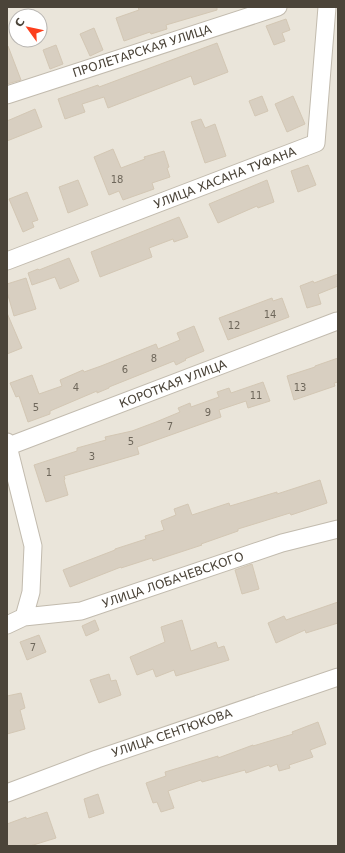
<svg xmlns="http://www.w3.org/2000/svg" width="345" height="853" font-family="'DejaVu Sans',sans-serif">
<rect width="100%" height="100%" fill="#f6f3ec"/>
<!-- residential -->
<path fill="#eae5da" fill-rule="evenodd" d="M7 7H338V846H7ZM16 16H40V40H16Z"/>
<!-- building -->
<path fill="#d8cfc1" stroke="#d3c7b4" d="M138 7H217V10L166 25 167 29 151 34 150 32 124 41 116 18 139 10Z
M286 19 290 30 282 33 285 41 274 45 266 26Z
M94 28 103 50 90 56 80 34Z
M217 43 228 72 194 85 191 76 108 108 104 97 82 104 85 112 65 119 58 99 98 85 99 87Z
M56 45 63 64 50 69 43 50Z
M7 46H8L21 80 7 84Z
M262 96 268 111 255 116 249 101Z
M293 96 305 124 287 132 275 104Z
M35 109 42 127 7 141V121Z
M201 119 205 128 215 124 226 156 205 163 191 122Z
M113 149 121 168 145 159 144 157 164 151 169 167 167 168 170 177 152 183 154 189 123 200 119 191 109 195 94 157Z
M308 165 316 185 298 192 291 171Z
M78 180 88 205 68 213 59 187Z
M267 180 274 202 258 208 257 206 218 223 209 204Z
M27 192 38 220 32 222 34 227 23 232 9 199Z
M179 217 188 237 174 242 173 239 149 248 152 257 100 277 91 252Z
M69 258 79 281 60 289 55 277 32 285 28 273 38 269 39 270Z
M338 274V286L318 294 321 304 307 308 300 286 313 281 314 283Z
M26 278 36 309 14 316 7 292V284Z
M272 298 273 301 282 298 289 317 228 340 219 318Z
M7 313 22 348 7 354Z
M194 326 204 351 185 359 186 360 176 365 174 361 109 387V388L97 393V391L50 411V414L28 422 19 396 16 397 10 383 32 375 39 394 62 386 60 380 83 370 84 372 101 366 156 344 158 349 180 340 177 333Z
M338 358V382L334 383 335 386 294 400 287 376 315 367V366Z
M263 382 270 401 248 408 246 401 219 410 221 417 137 447 139 454 64 476 65 479 64 480 68 495 46 502 34 465 77 451V448L106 440 105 437 132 431 156 422 180 412 178 408 190 403 191 407 219 397 217 392 229 388 231 393Z
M320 480 327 503 291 515 290 513 238 529V531L201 544 202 545 153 561 152 558 121 568V567L70 587 63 570 115 550V549L146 539 145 536 164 530 161 521 176 515 174 509 188 504 192 515 229 503 230 506 277 492V494Z
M252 564 259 589 242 594 235 570Z
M338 602V623L306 633 305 630 276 643 268 623 284 616 286 620Z
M95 620 99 630 86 636 82 626Z
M182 620 191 651 216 642 218 648 224 646 229 660 176 676 174 670 156 677 153 669 137 675 130 657 165 642 161 627Z
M39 635 46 652 27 660 20 642Z
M109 674 111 681 116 680 121 695 99 703 90 680Z
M21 693 25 708 20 710 25 729 7 734V696Z
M318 722 326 744 310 750 313 757 289 765 290 768 279 771 277 764 270 767 269 765 246 773 245 770 202 782 201 780 168 791 174 808 161 812 157 802 153 803 146 783 166 776 165 772 218 756V758L253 745V746L293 734 292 732Z
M98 794 104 813 89 818 84 799Z
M47 812 56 838 30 846H7V824L26 817V819Z"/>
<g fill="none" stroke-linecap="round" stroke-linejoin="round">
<!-- minor casing -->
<g stroke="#c2bbae" stroke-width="19">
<path id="minor" d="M7 95 278 7
M7 261 316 143 327 7
M7 442 33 546 31 592 24 617
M9 446 337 321
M7 625 24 617 81 611 282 543 338 529
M7 793 97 759 338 677"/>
</g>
<!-- minor -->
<use href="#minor" stroke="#fff" stroke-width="17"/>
</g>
<g text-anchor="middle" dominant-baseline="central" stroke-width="3" stroke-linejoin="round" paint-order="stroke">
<!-- number labels -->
<g font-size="10" fill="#6e675b">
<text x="117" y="179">18</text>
<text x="270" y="314">14</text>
<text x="234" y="325">12</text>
<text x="154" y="358">8</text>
<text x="125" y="369">6</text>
<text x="76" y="387">4</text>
<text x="300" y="387">13</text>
<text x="256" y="395">11</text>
<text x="36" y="407">5</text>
<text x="208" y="412">9</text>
<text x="170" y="426">7</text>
<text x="131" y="441">5</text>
<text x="92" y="456">3</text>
<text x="49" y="472">1</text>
<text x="33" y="647">7</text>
</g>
<!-- street labels -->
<g font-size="12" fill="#4b4439" stroke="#fff">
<text transform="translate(142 51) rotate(-18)">ПРОЛЕТАРСКАЯ УЛИЦА</text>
<text transform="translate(225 178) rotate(-21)">УЛИЦА ХАСАНА ТУФАНА</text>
<text transform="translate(173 384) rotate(-21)">КОРОТКАЯ УЛИЦА</text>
<text transform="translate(173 580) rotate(-19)">УЛИЦА ЛОБАЧЕВСКОГО</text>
<text transform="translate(172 733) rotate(-19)">УЛИЦА СЕНТЮКОВА</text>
</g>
</g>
<!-- border -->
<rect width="345" height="853" fill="none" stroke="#4b4439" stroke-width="16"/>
<!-- north arrow -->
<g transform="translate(28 28) rotate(303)"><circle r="19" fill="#ffffff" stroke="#b7b4b0"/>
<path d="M0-3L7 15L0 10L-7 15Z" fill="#fc3f1d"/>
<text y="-6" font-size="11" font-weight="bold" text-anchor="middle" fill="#4b4439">С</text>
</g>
</svg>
